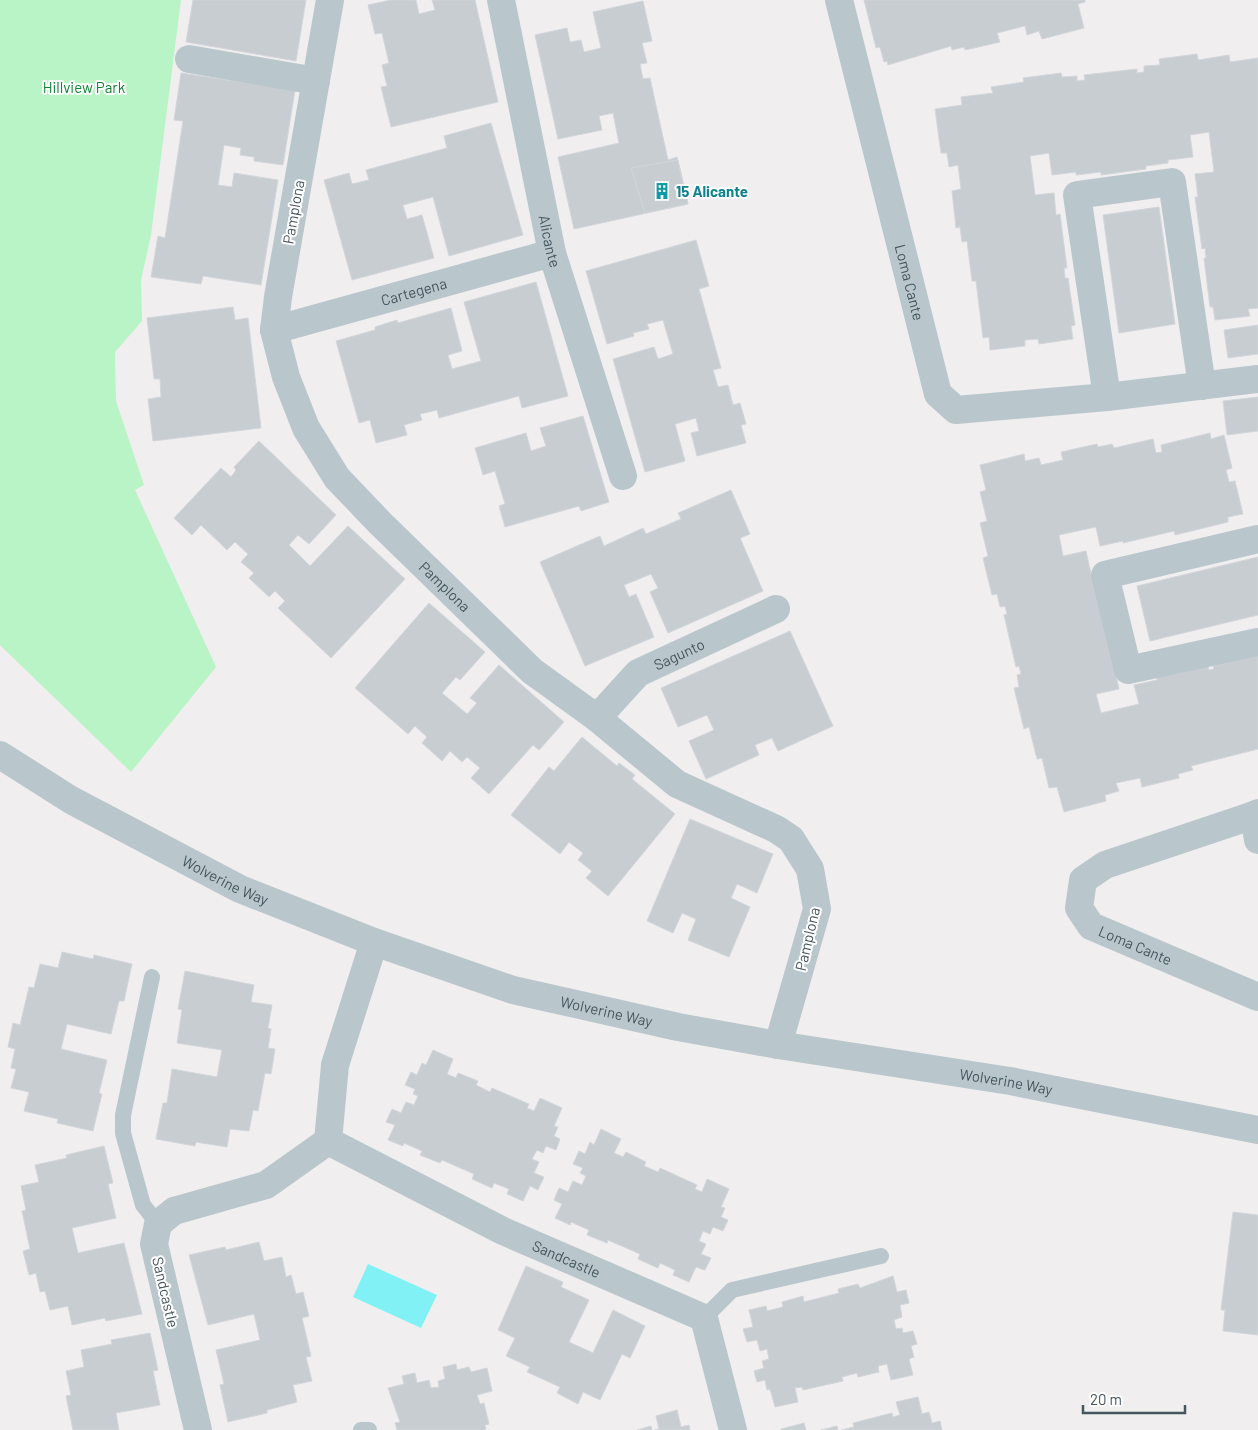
<svg xmlns="http://www.w3.org/2000/svg" width="1258" height="1430" font-family="Barlow,sans-serif">
<rect width="100%" height="100%" fill="#f1eeef"/>
<!-- green -->
<path fill="#b8f4c5" d="M0 0H181L151 235 141 280 142 321 115 352 116 401 144 485 135 490 216 667 131 772 0 645Z"/>
<!-- water -->
<path fill="#81f1f5" d="M368 1264 437 1295 421 1328 353 1297Z"/>
<!-- building -->
<path fill="#c8cdd2" stroke="#d2d6db" d="M193 0H306L296 61 186 42Z
M391 0H416L419 14 435 10 432 0H475L498 102 391 127 381 87 387 86 382 65 389 63 382 33 375 34 368 5Z
M864 0H1085V2L1078 4 1084 28 1042 39 1039 31 1027 35 1025 26 997 33 1000 42 965 50 964 47 952 50 951 46 888 65 887 61 884 62 880 47 876 48Z
M643 1 652 41 642 43 647 63 640 64 643 79 650 78 668 160 677 157 688 204 574 229 558 157 619 143 613 113 599 116 602 130 558 139 535 35 567 28 570 42 581 40 584 52 601 48 593 12Z
M1197 54 1198 60 1229 55 1230 62 1258 58V308L1248 309 1250 316 1215 320 1213 307H1210L1204 258H1206L1205 248 1202 249 1195 197H1198L1195 174 1214 172 1209 132 1190 135 1193 157 1168 160V163L1146 166V169L1101 175V172L1076 175V172L1052 175 1049 153 1030 156 1035 195 1054 193 1056 215 1060 214 1067 268H1064L1065 278H1068L1075 325 1071 326 1073 339 1039 344 1038 339 1025 340V346L990 350 989 337 983 338 976 281H972L967 241 962 242 960 227 956 228 952 191 961 189 958 165 949 167 947 153H941L935 109 962 105 961 97 993 93 991 87 1024 82 1023 78 1061 73 1062 77 1077 76V81L1085 80 1084 75 1137 69V73L1144 72V66L1160 65 1159 59Z
M181 73 295 90 283 165 254 161V157L240 155 241 148 224 145 218 185 232 187 234 173 278 180 261 285 203 276 201 284 151 277 158 236 165 238 183 121 174 120Z
M491 123 523 235 449 256 433 197 403 205 407 219 422 215 434 258 352 280 324 180 349 173 352 184 369 180 366 170 447 148 444 136Z
M678 160 688 204 645 213 631 168Z
M1159 207 1175 324 1119 333 1103 215Z
M696 240 709 286 699 289 721 368 713 370 718 387 728 385 733 405 740 403 746 424 741 425 746 443 697 456 691 433 699 431 696 418 675 424 685 461 645 472 613 359 654 347 658 359 673 354 663 320 647 324 649 329 633 333 634 336 607 344 586 271Z
M536 282 568 396 522 408 519 396 439 418 437 410 420 414 422 420 404 425 407 435 376 443 370 420 359 423 336 341 375 330V327L397 320 398 323 451 308 462 351 448 355 452 369 481 361 464 302Z
M233 307 235 320 248 318 261 428 153 441 148 399 161 397 160 379H154L147 318Z
M1258 325V354L1228 358 1224 330Z
M1258 397V431L1227 435 1223 401Z
M583 416 609 502 581 511 579 506 505 527 499 506 505 504 495 471 483 475 475 448 526 433 531 451 546 446 540 428Z
M1210 433 1211 439 1224 435 1232 468 1226 470 1229 482 1235 481 1243 514 1228 517V522L1175 535 1174 531 1123 543V541L1100 546 1096 527 1059 535 1063 556 1086 551 1091 574 1094 573 1119 689 1096 694 1101 713 1139 704 1134 685 1157 680V677L1207 664 1209 670 1214 669 1213 666 1258 655V749L1191 766 1193 770 1178 774 1179 778 1142 787 1140 778 1116 783 1119 791 1105 795 1106 801 1064 812 1057 787 1049 788 1042 758 1037 759 1029 727 1024 729 1014 688 1019 687 1017 675 1021 674 1019 666 1016 667 1004 615 1007 614 1005 606 1000 607 997 594 992 595 983 558 988 556 980 523 987 521 980 492 986 490 980 465 1024 454 1025 461 1039 458 1041 465 1063 460 1061 452 1097 444 1098 447 1112 444 1114 448 1153 439 1156 453 1162 452 1161 445Z
M259 441 336 515 309 544 298 535 289 545 310 566 348 526 405 579 331 658 278 608 285 601 275 591 269 597 249 578 254 573 241 562 248 554 235 542 227 550 201 525 192 535 174 518 221 468 231 477 236 470 234 467Z
M731 490 750 534 740 538 763 591 668 633 650 592 658 588 651 574 624 585 629 597 636 594 654 637 585 666 540 562 600 536 604 546 643 528 646 534 681 519 678 513Z
M1258 557V615L1150 641 1137 586Z
M429 603 485 652 460 680 456 677 442 693 467 714 477 703 470 698 499 665 564 722 539 750 533 745 489 794 471 778 480 768 467 757 462 762 450 751 442 761 422 743 427 737 415 726 408 734 355 688Z
M790 631 833 726 778 751 772 738 755 745 759 755 706 779 689 741 714 730 707 715 678 727 661 688Z
M582 737 617 766 619 763 635 775 632 779 675 814 608 896 586 878 592 871 578 860 583 853 569 842 560 854 511 815 549 767 554 771Z
M690 819 773 854 757 893 737 884 731 898 750 907 729 957 688 940 696 919 682 913 673 933 647 921Z
M62 952 93 959 94 955 132 964 124 1001H119L111 1034 67 1024 61 1049 107 1060 99 1093 102 1094 93 1131 57 1123 58 1119 24 1111 29 1092 11 1088 16 1069 11 1068 15 1049 8 1047 13 1023 20 1025 29 987 34 988 40 964 58 968Z
M185 971 254 985 251 1002 272 1005 268 1028 271 1029 268 1048 275 1049 271 1074 265 1073 258 1111 253 1110 249 1131 230 1129 227 1147 196 1142 195 1146 156 1139 163 1103H167L172 1069 217 1077 222 1050 177 1043 182 1010 178 1009Z
M433 1050 453 1059 447 1074 456 1078 458 1073 478 1081 476 1085 490 1092 492 1088 529 1104 527 1108 534 1111 540 1098 562 1108 554 1126 558 1127 554 1136 560 1139 556 1150 546 1146 543 1153 537 1150 532 1159 539 1162 534 1173 544 1177 538 1190 530 1186 523 1201 507 1194 509 1189 494 1183 492 1188 472 1179 474 1174 442 1160 440 1163 420 1155 422 1151 404 1143 403 1146 388 1140 395 1125 386 1122 392 1109 401 1113 406 1102 414 1105 418 1096 413 1094 415 1089 405 1085 411 1072 417 1075 422 1063 426 1065Z
M601 1129 621 1139 614 1153 623 1157 626 1152 646 1162 644 1166 658 1172 660 1168 697 1185 695 1189 702 1192 707 1179 729 1189 721 1207 725 1208 721 1217 728 1220 723 1231 713 1227 710 1234 703 1231 699 1241 706 1244 701 1254 711 1258 705 1270 696 1267 689 1282 673 1275 675 1270 660 1263 658 1268 638 1259 640 1254 608 1240 607 1243 587 1235 589 1230 571 1222 570 1225 555 1218 562 1204 554 1200 559 1188 568 1192 573 1181 582 1185 586 1176 580 1173 583 1168 573 1164 579 1151 585 1154 590 1142 594 1145Z
M104 1146 113 1183 108 1184 116 1218 72 1228 78 1253 124 1243 142 1314 106 1321 105 1318 72 1325 68 1306 50 1310 45 1291 40 1292 36 1273 29 1275 23 1251 30 1249 22 1211 26 1210 21 1186 39 1182 35 1165 67 1158 66 1155Z
M1233 1212 1258 1215V1335L1223 1331 1225 1310H1221Z
M259 1242 264 1261 282 1257 286 1277 291 1275 296 1294 303 1292 309 1316 302 1318 311 1356 306 1357 312 1381 293 1385 297 1402 267 1410V1413L228 1422 220 1385 224 1384 216 1350 260 1340 254 1314 208 1325 189 1255 225 1247 226 1250Z
M526 1266 563 1282 561 1287 589 1300 569 1342 593 1353 613 1310 645 1326 630 1358 622 1354 600 1400 583 1392 578 1404 557 1393 560 1387 527 1372 530 1367 506 1356 515 1338 498 1330Z
M893 1276 897 1292 906 1290 909 1303 900 1305 902 1317 894 1320 896 1329 902 1328 903 1333 913 1331 917 1344 911 1346 914 1357 909 1359 913 1375 891 1380 887 1364 878 1366 879 1372 858 1377 857 1373 842 1377 843 1381 803 1390 802 1387 795 1388 798 1402 775 1407 770 1389 767 1390 765 1380 757 1382 754 1371 764 1368 762 1361 769 1359 767 1349 760 1351 757 1340 747 1342 743 1329 753 1327 749 1310 766 1306 767 1311 783 1307 782 1302 803 1296 804 1302 839 1293 838 1289 858 1284 860 1288Z
M150 1333 158 1370 153 1371 160 1405 116 1413 119 1430H73L66 1396 71 1395 66 1371 84 1367 81 1350 112 1344 111 1340Z
M456 1364 457 1370 469 1367 471 1372 487 1368 492 1391 477 1395 480 1404 484 1403 489 1424 485 1425 486 1430H397L395 1423 400 1422 388 1388 404 1384 402 1376 415 1373 417 1383 429 1380 431 1388 439 1387 438 1381 445 1379 443 1367Z
M918 1397 922 1414 929 1412 932 1423 940 1421 942 1430H841L854 1427 853 1423 892 1413 893 1417 900 1415 896 1402Z
M677 1410 681 1427 689 1425 690 1430H654L659 1429 656 1416Z
M804 1423 806 1430H781V1429Z
M651 1426 652 1430H637Z
M837 1426 838 1430H821Z"/>
<g fill="none" stroke-linecap="round" stroke-linejoin="round">
<!-- service -->
<path stroke="#b9c7cd" stroke-width="16" d="M152 977 123 1115V1133L143 1205 158 1224
M704 1318 732 1290 881 1256
M361 1430H369"/>
<!-- minor -->
<g stroke="#b9c7cd" stroke-width="28">
<path id="s1" d="M330 0 278 297 274 330 286 377 306 428 337 478 380 523 532 671 597 718 677 784 776 829 791 839 810 869 817 909 778 1045"/>
<path id="s2" d="M501 0 552 253 623 476"/>
<path id="s3" d="M839 0 938 394 956 410 1107 397 1258 379"/>
<path d="M189 59 316 81"/>
<path id="s4" d="M274 330 552 253"/>
<path d="M1107 397 1077 195 1172 182 1202 386"/>
<path d="M1258 539 1105 575 1128 670 1258 642"/>
<path id="s5" d="M597 718 638 673 776 609"/>
<path d="M1258 813 1254 815 1258 840"/>
<path id="s6" d="M1254 815 1105 865 1083 880 1079 908 1091 926 1258 997"/>
<path id="s7" d="M328 1141 503 1231 704 1318 733 1430"/>
<path d="M198 1430 154 1244 158 1224 174 1211 266 1185 328 1141 335 1065 374 942"/>
</g>
<!-- tertiary -->
<path stroke="#b9c7cd" stroke-width="28" id="s8" d="M0 755 71 800 240 889 374 942 513 990 678 1027 778 1045 1010 1081 1258 1130"/>
</g>
<!-- icons -->
<defs>
<g id="building-bare" transform="scale(1.35)"><path d="M-4-6H4V6H1V3H-1V6H-4ZM-2.5-4.3h1.7v1.8h-1.7ZM.8-4.3h1.7v1.8H.8ZM-2.5-1h1.7V.8h-1.7ZM.8-1h1.7V.8H.8Z" fill="#0f9aa8" stroke="#fff" stroke-width="2.5" paint-order="stroke"/></g>
</defs>
<g fill-rule="evenodd">
<use href="#building-bare" x="662" y="191"/>
</g>
<g text-anchor="middle" dominant-baseline="central" stroke-width="4" stroke-linejoin="round" paint-order="stroke">
<!-- park labels -->
<g font-size="15" fill="#0d8735" stroke="#fff">
<text x="84" y="87">Hillview Park</text>
</g>
<!-- culture labels -->
<g font-size="15" font-weight="bold" fill="#0d838f" stroke="#fff" text-anchor="start">
<text x="676" y="191">15 Alicante</text>
</g>
<!-- street labels -->
<g font-size="15" fill="#45565e" stroke="#fff">
<text transform="translate(293 212) rotate(-80)">Pamplona</text>
<text stroke="none"><textPath href="#s2" startOffset="246">Alicante</textPath></text>
<text stroke="none"><textPath href="#s3" startOffset="291">Loma Cante</textPath></text>
<text stroke="none"><textPath href="#s4" startOffset="145">Cartegena</textPath></text>
<text stroke="none"><textPath href="#s1" startOffset="650">Pamplona</textPath></text>
<text stroke="none"><textPath href="#s5" startOffset="106">Sagunto</textPath></text>
<text stroke="none"><textPath href="#s8" startOffset="258">Wolverine Way</textPath></text>
<text transform="translate(807 939) rotate(-77)">Pamplona</text>
<text stroke="none"><textPath href="#s6" startOffset="282">Loma Cante</textPath></text>
<text stroke="none"><textPath href="#s8" startOffset="662">Wolverine Way</textPath></text>
<text stroke="none"><textPath href="#s8" startOffset="1068">Wolverine Way</textPath></text>
<text stroke="none"><textPath href="#s7" startOffset="266">Sandcastle</textPath></text>
<text transform="translate(166 1292) rotate(77)">Sandcastle</text>
</g>
</g>
<!-- scale -->
<path d="M1083 1405v8h102v-8" fill="none" stroke="#45565e" stroke-width="2.5"/>
<text x="1090" y="1405" font-size="15" fill="#45565e" stroke="#ffffff" stroke-width="4" paint-order="stroke">20 m</text>
</svg>
